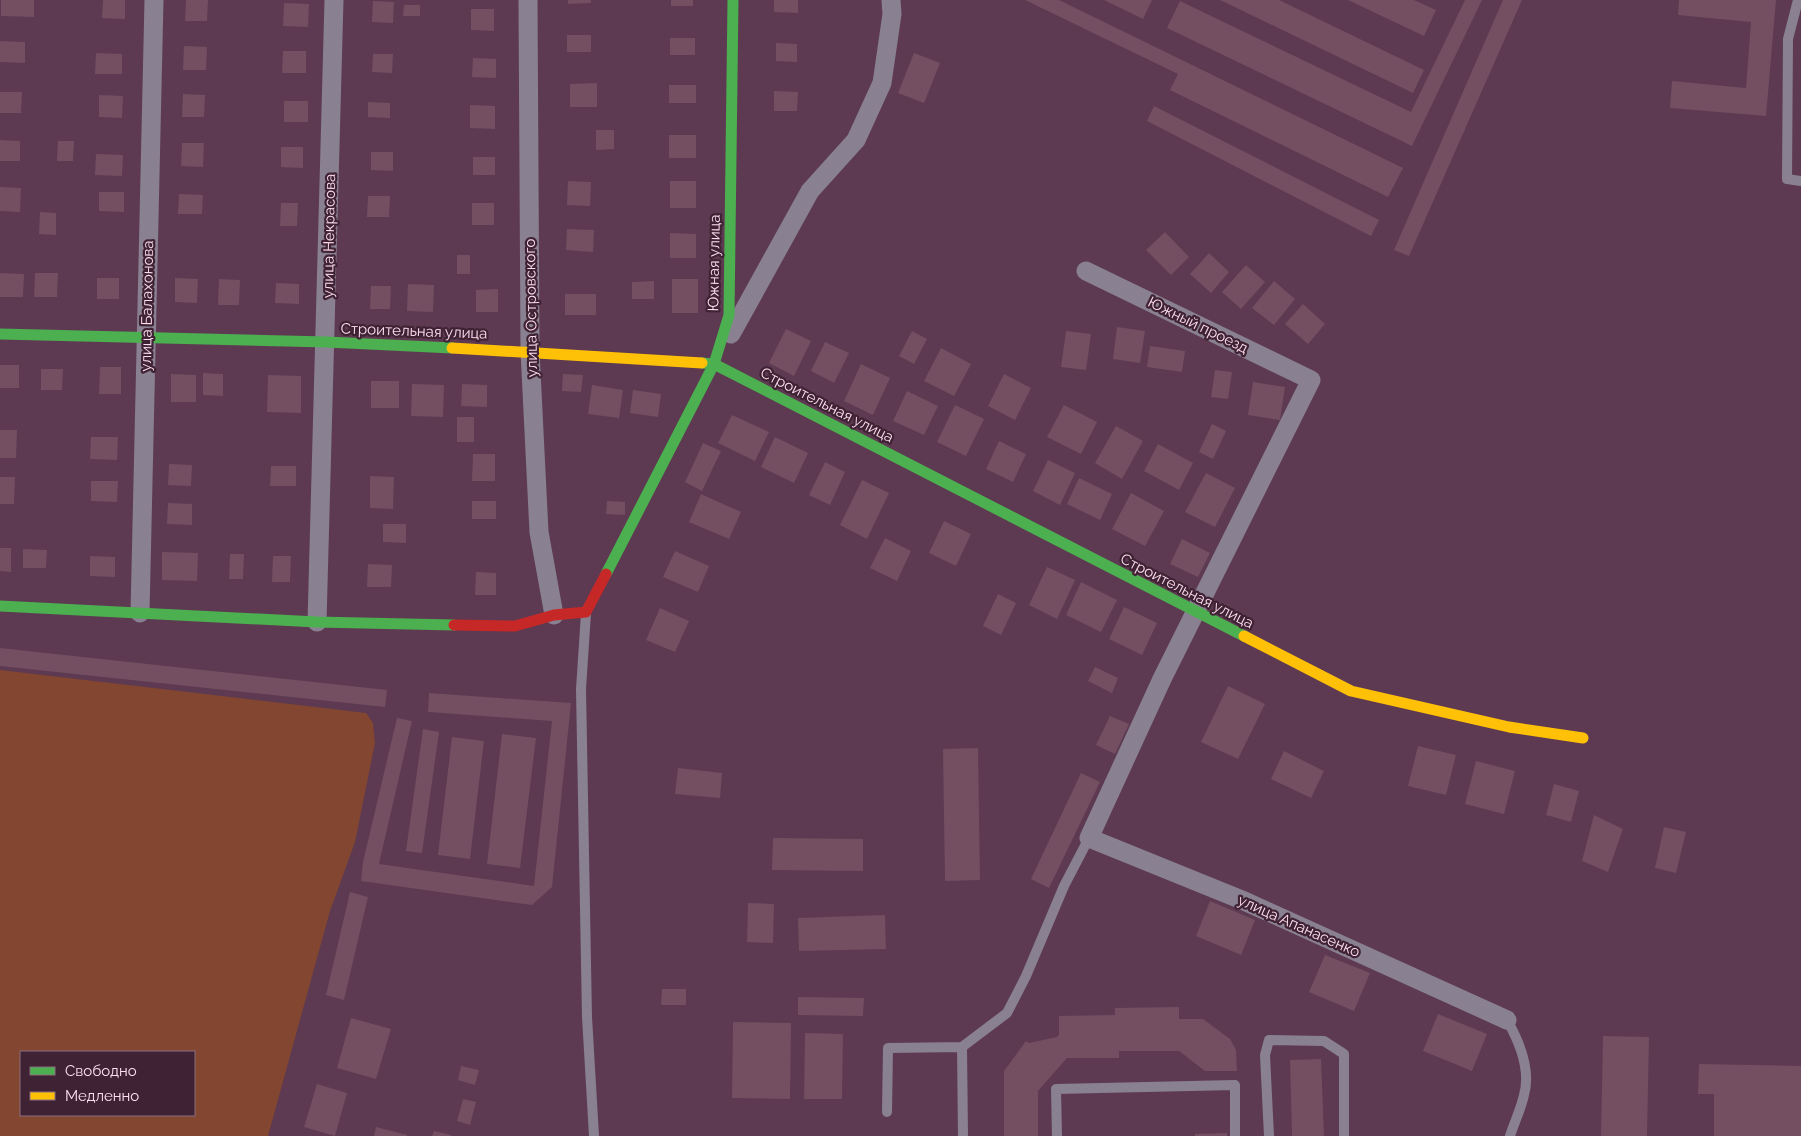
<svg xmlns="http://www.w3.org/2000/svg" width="1801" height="1136" font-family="Raleway,sans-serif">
<rect width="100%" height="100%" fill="#5d3a51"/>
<!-- green -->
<path fill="#824631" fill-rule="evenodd" d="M0 670 366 713 373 723 375 743 355 842 330 911 268 1136H0ZM194 1052V1115H21V1052Z"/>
<!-- building -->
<path fill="#734f61" d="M1 0H34V17L1 16Z
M103 0H125V19L102 18Z
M186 0H208L207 21H185Z
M568 0H591V3L568 4Z
M671 0H693V6H671Z
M774 0H798V13L774 12Z
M1025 0H1059L1403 168 1388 197 1170 90 1178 74Z
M1104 0H1152L1143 19Z
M1220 0H1279L1424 70 1413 93Z
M1348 0H1414L1436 10 1424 36Z
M1465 0H1482L1412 146 1167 28 1180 1 1411 112Z
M1503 0H1522L1409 256 1394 250Z
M1679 0H1776L1766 116 1670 108 1672 81 1746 88 1751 22 1678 15Z
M373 1 394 2 393 23 372 22Z
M284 3 309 4 308 27 283 26Z
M404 5H420V16H403Z
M471 9H494V31L471 30Z
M567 35H591V52H567Z
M670 38H695V55H670Z
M0 41 25 42V63L0 62Z
M776 43 797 44V62L776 61Z
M184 46 207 47 206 70H183Z
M283 51H306V73H282Z
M96 53 122 54V74H95Z
M914 53 940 63 924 103 898 93Z
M373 54H393L392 73 372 72Z
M473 58 496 59V78L472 77Z
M597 83V107H570V84Z
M669 85H696V103H669Z
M774 91 798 92 797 111H774Z
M0 92H22L21 113H0Z
M183 94 205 95 204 117H182Z
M99 95 123 96 122 118 99 117Z
M284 101H308V122H284Z
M368 102 390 103V118L368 117Z
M470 105 495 106V129L470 128Z
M1154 106 1379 220 1371 236 1147 121Z
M596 130H614V149L596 150Z
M669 135H696V158H669Z
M0 140 20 141V161H0Z
M58 141H74L73 161H57Z
M182 143H204L203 167 181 166Z
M281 147H303V168L281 167Z
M371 152H393V171L371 170Z
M96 154 123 155 122 176 95 175Z
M473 157H495V175H473Z
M568 181 591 182 590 206 567 205Z
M670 181H696V208H670Z
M0 187 21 188 20 212 0 211Z
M99 192H124V212L99 211Z
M179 194 203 195 202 214H178Z
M368 196H390L389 217H367Z
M281 203H298L297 226H280Z
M472 203H494V225H472Z
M40 212 56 213V235L39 234Z
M567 229 594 230 593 252 566 250Z
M1165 232 1189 257 1171 275 1146 250Z
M670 233 696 234V258H670Z
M1209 253 1229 272 1211 293 1190 274Z
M457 255H470V274H457Z
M1246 265 1265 282 1241 309 1222 292Z
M0 273 24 274 23 297H0Z
M35 273H58L57 297H34Z
M97 278H119V299H97Z
M175 278 198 279 197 303 175 302Z
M219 279 240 280 239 305H218Z
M672 279H698V313H672Z
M654 281V299H632V282Z
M1274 281 1295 299 1274 325 1252 308Z
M276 283 299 284V304L275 303Z
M408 284 434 285 433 312 407 311Z
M371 286H391L390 309H370Z
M498 289V312H476V290Z
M565 294H596V315H565Z
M1303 304 1325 324 1308 344 1285 324Z
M1117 327 1145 331 1140 363 1113 359Z
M786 329 811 341 794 376 769 363Z
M912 331 927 339 914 364 899 356Z
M1066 331 1091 334 1086 370 1061 367Z
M825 342 849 353 834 383 811 371Z
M1150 346 1185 351 1182 372 1147 367Z
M941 348 971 364 954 396 924 381Z
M861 364 890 378 873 415 844 401Z
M0 365H19V388H0Z
M100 367H121V394H99Z
M41 369H63L62 390H41Z
M1215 370 1232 372 1228 399 1211 397Z
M203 373 223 374V396L203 395Z
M171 374 196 375V402H171Z
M563 374 583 375 581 392 562 391Z
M1004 374 1031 388 1015 420 988 406Z
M268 375 301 376V413L267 412Z
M371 381H399V408H371Z
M1253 382 1285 387 1280 420 1248 415Z
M412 384 444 385 443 417 411 416Z
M462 384 487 385V407L461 406Z
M592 385 623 390 619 418 588 414Z
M633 390 661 394 658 417 630 413Z
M907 391 938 406 924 435 893 421Z
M955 405 984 419 966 456 937 442Z
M1064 405 1097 422 1081 454 1047 437Z
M732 415 769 432 755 461 718 443Z
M457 417H474V442H457Z
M1212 424 1226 431 1213 459 1199 452Z
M1116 426 1143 441 1122 479 1095 463Z
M0 430H17L16 458H0Z
M91 437H118L117 460 90 459Z
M775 437 808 453 794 483 761 467Z
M999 441 1026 454 1013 482 986 469Z
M703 443 721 451 702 491 685 482Z
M1158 444 1193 463 1179 490 1144 471Z
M473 454H495V481H472Z
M1048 460 1075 473 1060 505 1033 491Z
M825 462 845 472 830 505 809 495Z
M169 464 192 465 191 486 168 485Z
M271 466H296V486H270Z
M1206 473 1235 488 1215 527 1185 512Z
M370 476 394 477 393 509 370 508Z
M0 477H15L14 504H0Z
M1079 478 1112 494 1100 520 1067 504Z
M862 480 889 493 867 539 840 525Z
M91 481H118L117 502 91 501Z
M1131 493 1164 511 1145 546 1112 529Z
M701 494 741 512 729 539 689 522Z
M472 501H496V519H472Z
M607 501 625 502V515L606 514Z
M168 503 192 504V525L167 524Z
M944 521 971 534 956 566 929 553Z
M383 524H406V543L383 542Z
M885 538 911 551 897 581 870 568Z
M1182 539 1210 553 1198 577 1170 564Z
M0 548H11V572L0 571Z
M23 549 47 550 46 568H23Z
M675 551 709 566 698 592 663 577Z
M162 552 198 553 197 581 162 580Z
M230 554H244L243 579H229Z
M90 556 115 557V577L90 576Z
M273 556H291L290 582H272Z
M368 564 392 565 391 587H367Z
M1047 567 1075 580 1057 619 1029 605Z
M476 572 496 573V595H475Z
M1081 582 1117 600 1101 632 1066 615Z
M998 594 1016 603 1001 635 983 626Z
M1124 607 1157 623 1142 655 1109 639Z
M660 608 689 621 675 652 646 640Z
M0 648 387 690 385 707 0 666Z
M1095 667 1118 678 1112 693 1088 681Z
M1228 686 1265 704 1238 759 1201 742Z
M429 693 571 703 552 887 532 905 361 881 363 862 397 718 412 721 379 864 534 886 552 721 428 712Z
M1110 716 1129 724 1115 754 1096 745Z
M423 729 439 732 422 853 406 851Z
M502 734 536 738 520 868 487 864Z
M452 737 484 741 470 859 438 855Z
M1418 746 1456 755 1446 795 1408 786Z
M978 748 980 880 945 881 943 749Z
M1284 751 1324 771 1311 798 1271 779Z
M1476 761 1515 771 1504 814 1465 804Z
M678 768 722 773 720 798 675 794Z
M1081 773 1100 782 1049 888 1031 879Z
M1554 784 1579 791 1571 822 1546 815Z
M1594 815 1623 829 1608 872 1582 861Z
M1664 827 1686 832 1676 873 1655 868Z
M773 838 863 839V871L772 870Z
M350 892 368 897 344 1000 326 995Z
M1210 901 1255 920 1241 955 1196 936Z
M748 903 774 904 773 943 747 942Z
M885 915 886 949 799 951 798 918Z
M1325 955 1370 973 1354 1011 1309 992Z
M662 989H686V1005H661Z
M798 997 864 998 863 1016 798 1015Z
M1179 1007V1019H1203L1230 1039 1236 1050 1237 1071H1205L1179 1051H1119V1058H1067L1038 1091V1136H1004V1071L1026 1041 1029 1043 1057 1037 1059 1034V1016L1115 1015V1008Z
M1438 1014 1487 1034 1472 1071 1423 1051Z
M351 1018 391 1029 376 1079 337 1068Z
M733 1022 791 1023 790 1099 732 1098Z
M805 1033 843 1034 842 1099H804Z
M1603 1036 1649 1037 1647 1136H1601Z
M1321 1059 1324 1136H1292L1290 1060Z
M1699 1064 1801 1066V1136H1714V1094H1698Z
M461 1066 479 1070 475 1085 458 1080Z
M317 1084 347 1093 335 1136 304 1127Z
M463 1099 476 1102 470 1125 457 1121Z
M376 1127 407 1135V1136H374Z
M434 1131 451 1135V1136H432Z
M1227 1133V1136H1195V1134Z"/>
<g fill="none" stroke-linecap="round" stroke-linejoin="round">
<!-- lane -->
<path stroke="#898091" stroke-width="10" d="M1798 0 1788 39 1787 179 1801 181
M586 613 581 689 587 1017 594 1136
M1507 1020C1519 1041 1531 1070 1524 1095 1521 1109 1514 1123 1510 1136
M962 1047 1007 1013 1026 976 1064 886 1089 838
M887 1112 888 1048 962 1047 963 1136
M1057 1136 1056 1089 1235 1085V1136
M1269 1136 1265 1055 1269 1040 1324 1041 1344 1054V1136"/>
<!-- street -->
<path stroke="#898091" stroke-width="19" d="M528 0 530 351 539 532 554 615
M1086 271 1311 380 1162 679 1089 838 1242 900 1507 1020
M731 334 810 191 856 140 882 83 892 14 891 0
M140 613 154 0
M317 622 334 0"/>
<!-- fast -->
<path stroke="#4caf50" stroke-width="11" d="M0 334 327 342 452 348
M702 363 714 364 1244 636
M606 574 714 364 729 315 733 0
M0 606 317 622 454 625"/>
<!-- slow -->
<path stroke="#ffc107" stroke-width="11" d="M452 348 702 363
M1244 636 1351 691 1509 727 1583 738"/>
<!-- jam -->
<path stroke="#c62828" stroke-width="11" d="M454 625 515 626 554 615 586 612 606 574"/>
</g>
<g text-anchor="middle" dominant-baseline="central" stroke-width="4.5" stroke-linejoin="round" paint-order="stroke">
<!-- street labels -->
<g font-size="15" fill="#fedff0" stroke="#3f2234">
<text transform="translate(329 236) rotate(-89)">улица Некрасова</text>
<text transform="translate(714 263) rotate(-89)">Южная улица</text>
<text transform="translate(147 306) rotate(-89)">улица Балахонова</text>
<text transform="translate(531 308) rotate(-91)">улица Островского</text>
<text transform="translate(1198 325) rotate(26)">Южный проезд</text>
<text transform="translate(414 331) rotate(2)">Строительная улица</text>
<text transform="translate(827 405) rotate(27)">Строительная улица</text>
<text transform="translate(1187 591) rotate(27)">Строительная улица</text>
<text transform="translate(1299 926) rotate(24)">улица Апанасенко</text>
</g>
</g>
<!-- legend -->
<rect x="20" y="1051" width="175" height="65" fill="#3f2234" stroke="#8b6e7f"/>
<rect x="30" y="1067" width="25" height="8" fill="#4caf50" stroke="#8b6e7f"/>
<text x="65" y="1076" font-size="15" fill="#fedff0">Свободно</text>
<rect x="30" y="1092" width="25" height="8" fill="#ffc107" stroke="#8b6e7f"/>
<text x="65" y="1101" font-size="15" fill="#fedff0">Медленно</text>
</svg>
